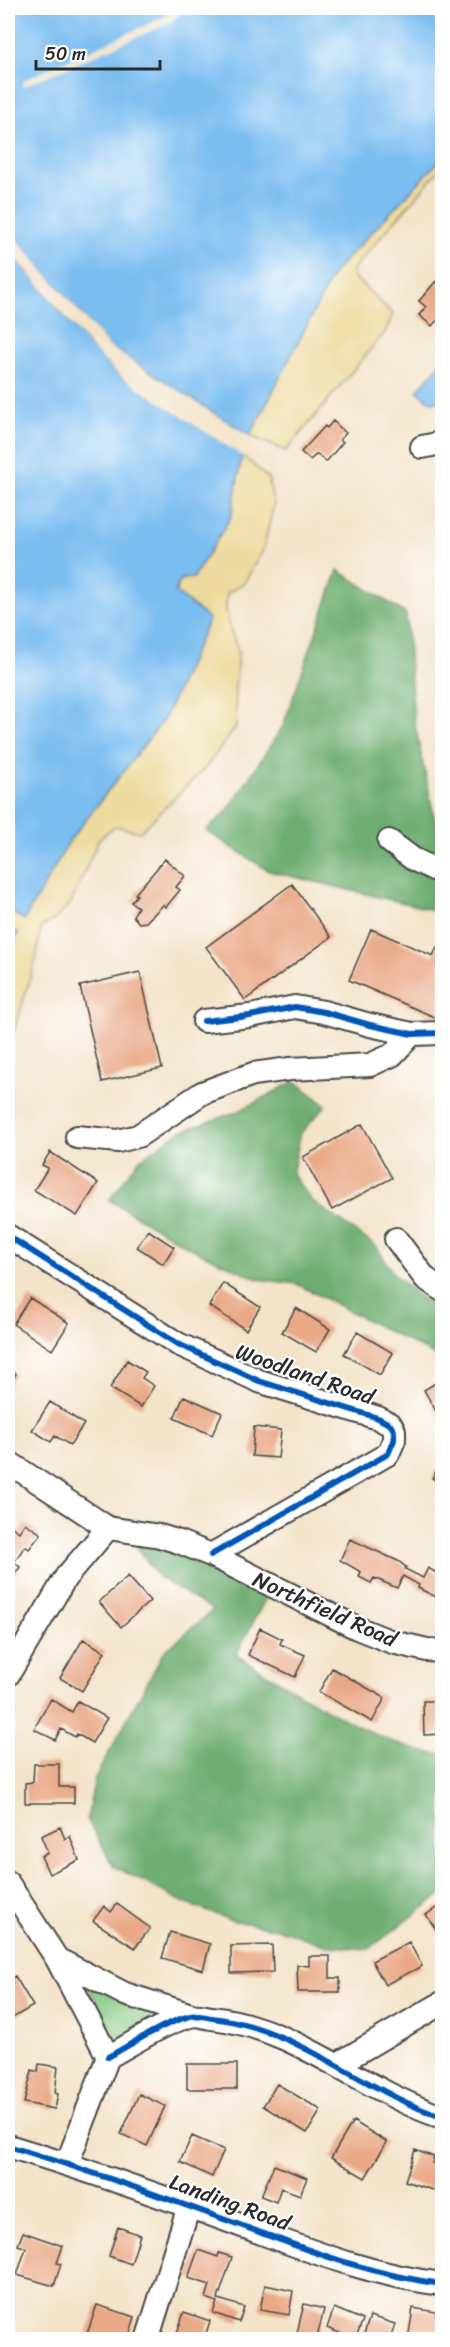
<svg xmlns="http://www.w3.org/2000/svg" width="450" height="2347" font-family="Sriracha,sans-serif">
<rect width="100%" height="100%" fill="#fff"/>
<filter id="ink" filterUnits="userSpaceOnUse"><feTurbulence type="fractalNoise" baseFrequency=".0167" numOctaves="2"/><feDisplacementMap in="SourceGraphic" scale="12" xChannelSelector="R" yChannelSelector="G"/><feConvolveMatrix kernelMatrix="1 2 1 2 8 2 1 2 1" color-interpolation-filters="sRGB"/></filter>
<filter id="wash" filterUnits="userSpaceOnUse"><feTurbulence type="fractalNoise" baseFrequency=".008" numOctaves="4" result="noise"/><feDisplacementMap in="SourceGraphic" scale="24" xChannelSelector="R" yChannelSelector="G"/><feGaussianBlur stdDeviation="1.35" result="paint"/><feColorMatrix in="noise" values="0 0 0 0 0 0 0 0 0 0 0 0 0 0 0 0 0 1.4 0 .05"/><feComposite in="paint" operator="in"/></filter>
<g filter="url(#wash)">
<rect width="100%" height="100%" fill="#f3e3c9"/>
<!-- green -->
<path fill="#88ca83" stroke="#5a7a57" stroke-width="1.5" d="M86 1981 160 2013 133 2028 110 2045 101 2015Z"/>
<!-- forest -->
<path fill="#6eae71" stroke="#4c6c4e" stroke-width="1.5" d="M338 570 406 614 414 720 442 854V912L269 871 206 831 228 810 283 726Z
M295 1081 326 1105 301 1133 292 1174 311 1200 377 1247 392 1272 417 1295 442 1310V1359L297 1284 258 1279 190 1248 109 1200 139 1160 179 1132 239 1111Z
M141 1539 160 1542 269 1592 236 1655C287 1685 385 1752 442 1754V1894L369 1949 327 1946 286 1931 231 1920 185 1903 113 1866 87 1819 95 1778 164 1652 213 1610 158 1577 137 1548Z"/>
<!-- sand -->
<path fill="#eeda9e" stroke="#8c8264" stroke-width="1.5" d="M442 158V167L352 270 353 276 393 314 385 332 286 451 250 436 334 272Z
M242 455 268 478 274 504 263 550 244 583 227 593 226 608 229 626 238 650 235 687 236 727 207 766 140 832 115 826 99 839 71 903 54 920 41 927 36 959 12 1037 8 1042V953L18 933 8 925V910L24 920 70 840 164 719 209 619 175 592 181 579 193 578 231 517Z"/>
<!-- water -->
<path fill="#7abdf0" stroke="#52748e" stroke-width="1.5" d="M8 8H442V158L334 272 250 436 109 346 8 229Z
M8 248 92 349 121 377 242 455 231 517 193 578 181 579 175 592 209 619 164 719 70 840 24 920 8 910Z
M442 362V385L440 391 442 398 438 401 431 402 417 391Z
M8 925 18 933 8 953Z"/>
<!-- pier -->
<path fill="#f3e3c9" d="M176 8H185L180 14 167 24 22 87 24 80 162 18Z
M8 229 109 346 252 438 248 439 107 348 8 234Z
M8 245 94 347 123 374 244 453 245 458 121 377 92 349 8 248Z"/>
<g id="blocks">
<!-- building -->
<path fill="#e9a986" d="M436 281 442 286V319L440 317 432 326 419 315 426 307 419 301Z
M333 421 346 433 340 440 343 442 326 462 317 454 310 460 301 452 325 426 327 428Z
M165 859 185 876 176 887 180 890 166 907 163 905 146 922 139 923 133 916 138 907 131 902 137 895 135 894Z
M292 884 331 937 245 1000 206 947Z
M371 929 433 956 438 945 442 947V1010L439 1019 349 980Z
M140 972 162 1068 102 1082 80 986Z
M362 1124 392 1178 332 1210 303 1157Z
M50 1152 98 1183 77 1216 34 1190 48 1168 42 1165Z
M148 1230 174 1247 163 1264 137 1247Z
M223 1283 260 1307 246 1330 209 1306Z
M30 1298 69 1323 52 1350 13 1324Z
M296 1308 330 1329 316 1352 282 1332Z
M357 1332 393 1353 380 1375 344 1354Z
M127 1360 146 1372 142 1378 154 1386 141 1407 110 1388Z
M8 1368 16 1374 8 1387Z
M442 1379V1417L440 1418 424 1390Z
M184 1396 222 1413 212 1435 174 1418Z
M50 1402 84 1424 70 1445 55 1436 51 1442 32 1430Z
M254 1427 281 1430 278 1458 252 1456Z
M442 1462V1485L432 1478Z
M25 1523 41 1534 29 1549 25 1546 14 1562 20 1567 8 1584V1524L19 1532Z
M350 1539 398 1561 406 1567 405 1569 423 1578 428 1568 442 1576V1583L436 1597 418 1588 419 1585 403 1576 397 1588 374 1578 371 1583 359 1577 361 1572 340 1560Z
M128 1576 150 1601 121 1627 99 1602Z
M260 1628 282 1639 280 1644 305 1655 295 1677 248 1655Z
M83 1639 105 1652 82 1691 60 1678Z
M332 1668 385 1698 372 1722 319 1692Z
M51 1699 72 1712 78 1701 107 1718 92 1743 77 1734 75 1737 61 1729 55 1740 34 1729Z
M423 1701H442V1734L424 1735Z
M34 1764H59V1787H74V1803H25V1783L33 1782Z
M60 1827 65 1839 70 1836 79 1860 49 1874 41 1856 48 1853 41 1836Z
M117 1904 150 1928 135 1948 93 1921 104 1906 111 1912Z
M439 1906 442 1911V1938L426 1915Z
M170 1932 210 1944 203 1970 162 1958Z
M409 1942 422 1966 385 1985 372 1961Z
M272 1945 273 1972 231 1973V1946Z
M309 1956H330V1978H340V1992H298L297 1965 309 1966Z
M15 1976 33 2006 11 2019 8 2013V1980Z
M39 2064 58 2067 55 2093 58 2094 55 2109 24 2103 32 2070 38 2072Z
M187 2064H237V2089H187Z
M8 2079 13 2080 9 2108H8Z
M277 2084 321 2110 307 2133 263 2106Z
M139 2094 165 2106 147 2146 121 2134Z
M353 2121 387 2142 365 2178 331 2158Z
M192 2136 224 2150 212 2177 180 2162Z
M415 2150 434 2157 432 2163 442 2166V2193L405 2181Z
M274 2165 307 2178 300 2195 281 2188 276 2202 261 2196Z
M118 2227 140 2235 131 2264 109 2256Z
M23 2232 63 2246 57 2263 61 2264 54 2286 17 2275 26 2248 18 2245Z
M198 2250 218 2257 219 2253 232 2257 218 2299 244 2307 239 2322 213 2313 217 2302 206 2298 210 2285 188 2278Z
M265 2285 293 2291 289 2315 260 2310Z
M304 2304 324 2309 317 2338 297 2333Z
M97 2305 135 2317 128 2340H102L87 2334Z
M334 2308 363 2320 355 2339 327 2328Z
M413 2308 442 2313 438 2340H408Z
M184 2312 210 2321 204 2340 177 2333Z
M370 2316 395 2324 390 2340H362Z"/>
</g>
</g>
<g filter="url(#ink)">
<use href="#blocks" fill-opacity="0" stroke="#494743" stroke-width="1.5"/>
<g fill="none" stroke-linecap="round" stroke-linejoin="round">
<!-- minor casing -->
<g stroke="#494743" stroke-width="26">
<path id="minor" d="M422 447 442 443
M389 841 413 859 442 873
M204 1021 250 1016 295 1007 324 1012 370 1025 412 1034 442 1033
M77 1137 118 1141 138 1136 202 1093 253 1074 290 1069 370 1065 392 1055 412 1034
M8 1236 178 1344 259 1381 378 1418 391 1425 394 1431V1440L388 1454 211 1555
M396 1239 425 1278 442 1290
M8 1462 108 1528 160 1536 179 1542 211 1555 357 1628 392 1642 427 1650 442 1651
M8 1675 66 1577 108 1528
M8 1883 57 1959 108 2057 67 2164
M57 1959 125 1994 191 2015
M108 2057C132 2044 163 2023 190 2016 196 2014 205 2017 212 2018 297 2027 363 2091 442 2117
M336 2065 442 2003
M8 2146C85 2169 161 2196 237 2224 306 2249 369 2275 442 2284
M147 2340 189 2206"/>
</g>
<!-- minor -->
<use href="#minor" stroke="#fff" stroke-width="22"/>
<!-- cycleway casing -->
<g stroke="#fff" stroke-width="10">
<path id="cycleway" d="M204 1021 250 1016 295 1007 324 1012 370 1025 412 1034 442 1033
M8 1236 178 1344 259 1381 378 1418 391 1425 394 1431V1440L388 1454 211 1555
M108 2057C132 2044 163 2023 190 2016 196 2014 205 2017 212 2018 297 2027 363 2091 442 2117
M8 2146C85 2169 161 2196 237 2224 306 2249 369 2275 442 2284"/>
</g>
<!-- cycleway -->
<use href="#cycleway" stroke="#0057b8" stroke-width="6"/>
</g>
</g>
<g text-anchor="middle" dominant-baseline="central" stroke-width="4.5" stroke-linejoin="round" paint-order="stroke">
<!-- street labels -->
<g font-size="22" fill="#2b2b2b" stroke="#fff">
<text transform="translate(305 1374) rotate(19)">Woodland Road</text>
<text transform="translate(325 1609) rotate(24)">Northfield Road</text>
<text transform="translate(230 2202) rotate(20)">Landing Road</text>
</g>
</g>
<!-- margin -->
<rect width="450" height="2347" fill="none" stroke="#fff" stroke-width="30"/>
<!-- scale -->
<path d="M36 60v9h124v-9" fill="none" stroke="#2b2b2b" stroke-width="3"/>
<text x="45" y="60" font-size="18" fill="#2b2b2b" stroke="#ffffff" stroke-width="4.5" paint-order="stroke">50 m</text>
</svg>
